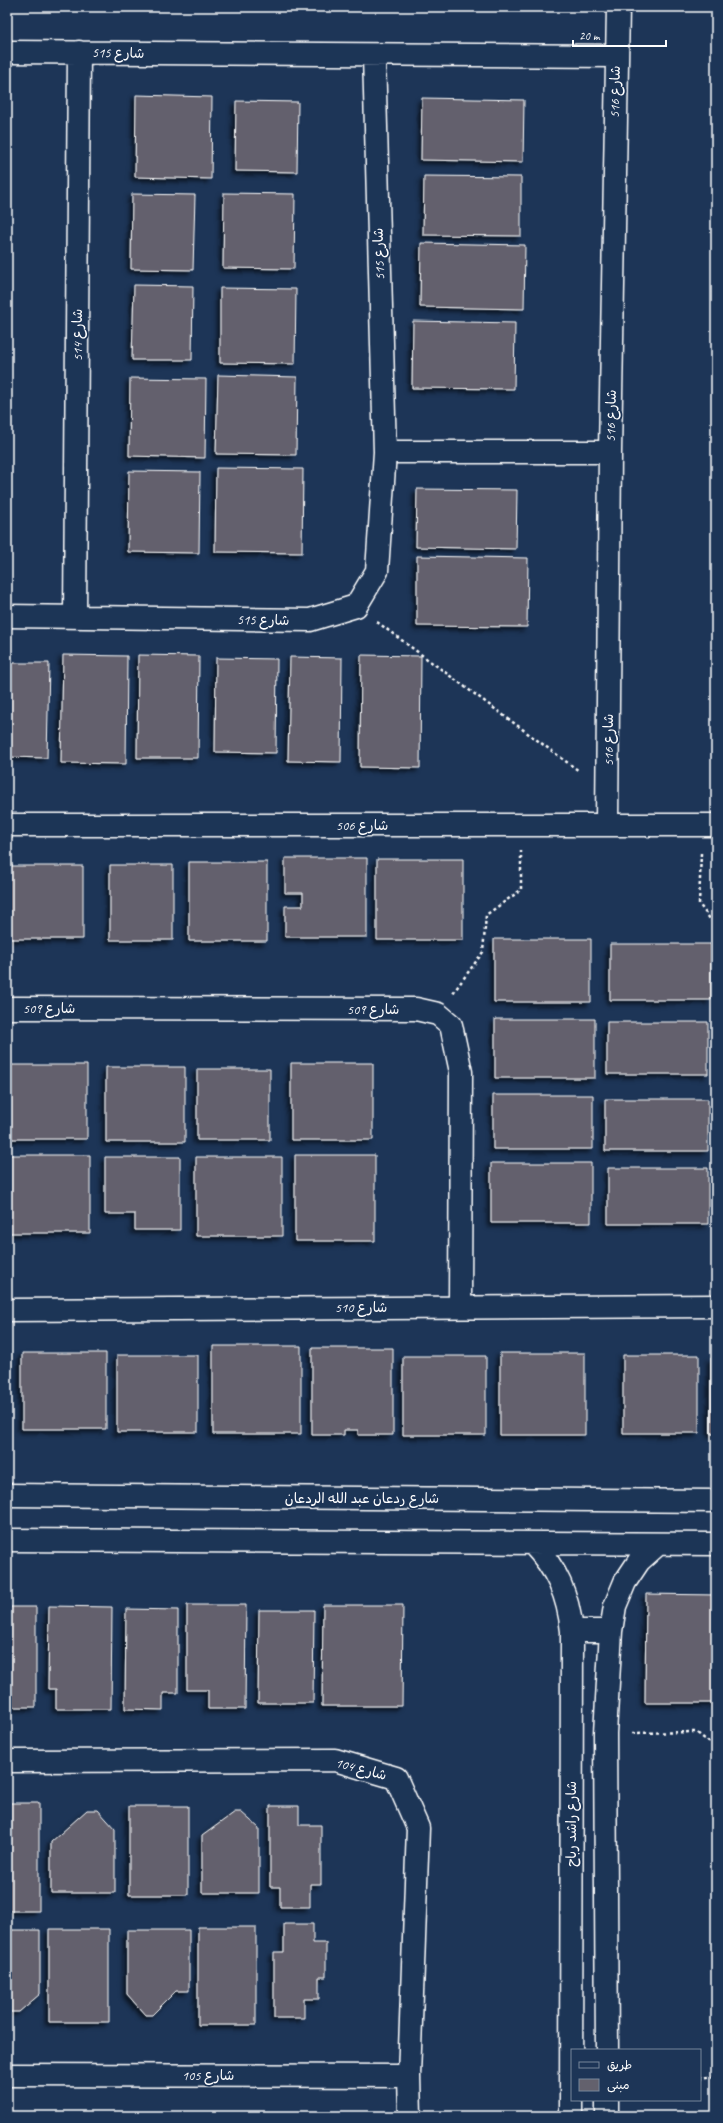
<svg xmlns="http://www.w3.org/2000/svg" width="723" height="2123" font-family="Caveat,'Playpen Sans Arabic',sans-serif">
<defs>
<filter id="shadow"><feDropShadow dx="-3.5" dy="3.5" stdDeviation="2" flood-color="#0009"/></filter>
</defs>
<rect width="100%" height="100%" fill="#1d3557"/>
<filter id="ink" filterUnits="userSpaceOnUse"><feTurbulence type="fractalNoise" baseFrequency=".025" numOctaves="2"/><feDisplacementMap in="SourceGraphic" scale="8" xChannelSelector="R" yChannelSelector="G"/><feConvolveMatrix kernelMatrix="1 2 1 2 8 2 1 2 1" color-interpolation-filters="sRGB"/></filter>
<g filter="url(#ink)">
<!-- building -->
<path fill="#63616d" stroke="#fff" filter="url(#shadow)" d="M136 95 212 97 211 179 135 177Z
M422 98 524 100 523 162 421 160Z
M236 101 298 102 297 172 235 171Z
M424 176 521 177V236L423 235Z
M224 193 295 194 294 269 223 268Z
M132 194 195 195 193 270 131 269Z
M421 243 525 245 524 309 420 307Z
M134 285 193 286 192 360H132Z
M220 288 296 289 295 364 220 363Z
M413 321 515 323 514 389 412 388Z
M218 375 297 377 296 455 216 454Z
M130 378 206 379 205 458 129 456Z
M216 468 303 469 302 553 215 552Z
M129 471 200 472 199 553 128 552Z
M417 489 517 490 516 549 416 547Z
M417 556 528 558 527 627 417 626Z
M63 655 127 656 126 764 61 763Z
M138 655 199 656 198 758H137Z
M361 655 421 656 420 768 360 767Z
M290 657 342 658 341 762 288 761Z
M216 658 277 659 276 753 215 752Z
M7 663H49L47 758 7 757Z
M285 858H367V937H285V906H303V893H285Z
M377 859H463V940H377Z
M189 862H267V941H189Z
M110 865H173V940H110Z
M7 866H83V939H7Z
M494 939H591V1002H494Z
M610 944H711V1000H610Z
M495 1019H595V1078H495Z
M607 1022H708V1074H607Z
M291 1063H373V1140H291Z
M9 1065H87V1139H9Z
M106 1067H185V1142H106Z
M197 1069H270V1140H197Z
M493 1095H593V1149H493Z
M605 1099H708V1151H605Z
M9 1155H90V1233H9Z
M295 1155H375V1241H295Z
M105 1157H180V1230H135V1214H105Z
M196 1157H282V1236H196Z
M491 1163H591V1223H491Z
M608 1168H708V1224H608Z
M213 1346H301V1434H213Z
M312 1348H393V1435H358V1430H344V1435H312Z
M22 1353H106V1429H22Z
M500 1353H585V1435H500Z
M117 1355H198V1432H117Z
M623 1355H699V1433H623Z
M403 1356H486V1435H403Z
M711 1358H716V1434H711Z
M646 1594 716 1595V1703H645Z
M187 1605H246L245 1709H208V1690H187Z
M323 1605H403L402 1706H322Z
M49 1606 112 1607 111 1709H56V1689H48Z
M7 1607H36V1707H10V1711H7Z
M126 1609 178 1610V1693H163V1710L125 1709Z
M259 1610H314L313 1703H258Z
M7 1803H39V1911H7Z
M129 1806H188V1895H129Z
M270 1806H299V1825H321V1884H310V1907H280V1887H270Z
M87 1810H98L115 1829V1893H51V1842Z
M235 1812H241L259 1828V1893H202V1836Z
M284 1924H313V1943H326V1977H319V1999H304V2018H274V1952H284Z
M198 1927H256V2025H198Z
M49 1929H109V2022H49Z
M7 1930H40V1994L19 2012H7Z
M127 1930H189V1991H176L152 2015H145L127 1994Z
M280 2114H304V2116H280Z"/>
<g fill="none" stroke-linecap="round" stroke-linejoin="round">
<!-- minor casing -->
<g stroke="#fff" stroke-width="25">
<path id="minor" d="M7 52 616 56
M385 452H610
M7 616 310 620 356 606 377 571 385 452 374 55
M75 617 79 52
M7 825H716
M607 825 610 452 618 7
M7 1008 416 1009 438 1014 451 1025 461 1072 460 1307
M7 1310 716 1306
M7 1761 335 1760 396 1778 418 1828 409 2076 410 2116
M7 2075 409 2076"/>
</g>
<!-- tertiary casing -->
<g stroke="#fff" stroke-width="25">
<path id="tertiary" d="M7 1495 716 1501
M7 1540 716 1544
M532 1543C557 1569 568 1595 572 1631L571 2116
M572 1631H611
M607 2050 605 1733 611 1631 615 1606 625 1582 639 1561 658 1544
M607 2100V2116"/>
</g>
<!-- path -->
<path stroke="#fff" stroke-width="2.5" stroke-dasharray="3 3" stroke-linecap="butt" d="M377 622 579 771
M701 853 699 904 716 927
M453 993 483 952 486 915 521 890V851
M632 1733 696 1732 716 1748
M700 2078 716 2076"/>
<!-- minor -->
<use href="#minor" stroke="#1d3557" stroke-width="22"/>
<!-- tertiary -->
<use href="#tertiary" stroke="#1d3557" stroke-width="22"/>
</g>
</g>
<g text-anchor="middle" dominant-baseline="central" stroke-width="3.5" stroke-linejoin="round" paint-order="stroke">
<!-- street labels -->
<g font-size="14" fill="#fff" stroke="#1d3557">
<text transform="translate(118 53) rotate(1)">شارع 515</text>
<text transform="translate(615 92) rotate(-89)">شارع 516</text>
<text transform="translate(379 254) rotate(-92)">شارع 515</text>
<text transform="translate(77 335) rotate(-90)">شارع 514</text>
<text transform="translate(611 416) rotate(-89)">شارع 516</text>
<text transform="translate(263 620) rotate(1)">شارع 515</text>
<text transform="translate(608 740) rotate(-90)">شارع 516</text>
<text x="362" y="825">شارع 506</text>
<text x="49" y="1008">شارع 509</text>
<text x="373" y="1009">شارع 509</text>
<text x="361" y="1307">شارع 510</text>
<text x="362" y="1498">شارع ردعان عبد الله الردعان</text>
<text transform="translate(361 1769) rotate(15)">شارع 104</text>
<text transform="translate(571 1824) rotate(-90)">شارع راشد رباح</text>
<text x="208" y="2075">شارع 105</text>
</g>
</g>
<!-- margin -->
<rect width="723" height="2123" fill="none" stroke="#1d3557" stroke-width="24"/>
<rect x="12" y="12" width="699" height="2099" fill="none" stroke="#fff" stroke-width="1.5" filter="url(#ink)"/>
<!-- legend -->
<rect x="571" y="2049" width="130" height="52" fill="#1d3557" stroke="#77869a"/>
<rect x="579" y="2062" width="20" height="6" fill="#1d3557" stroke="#77869a"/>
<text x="607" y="2069" font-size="12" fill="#ffffff">طريق</text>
<rect x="579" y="2079" width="20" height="12" fill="#63616d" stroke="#77869a"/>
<text x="607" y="2089" font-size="12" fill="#ffffff">مبنى</text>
<!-- scale -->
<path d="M573 40v6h93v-6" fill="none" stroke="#ffffff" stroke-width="2"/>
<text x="579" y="40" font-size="12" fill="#ffffff" stroke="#1d3557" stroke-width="3" paint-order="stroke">20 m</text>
</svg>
